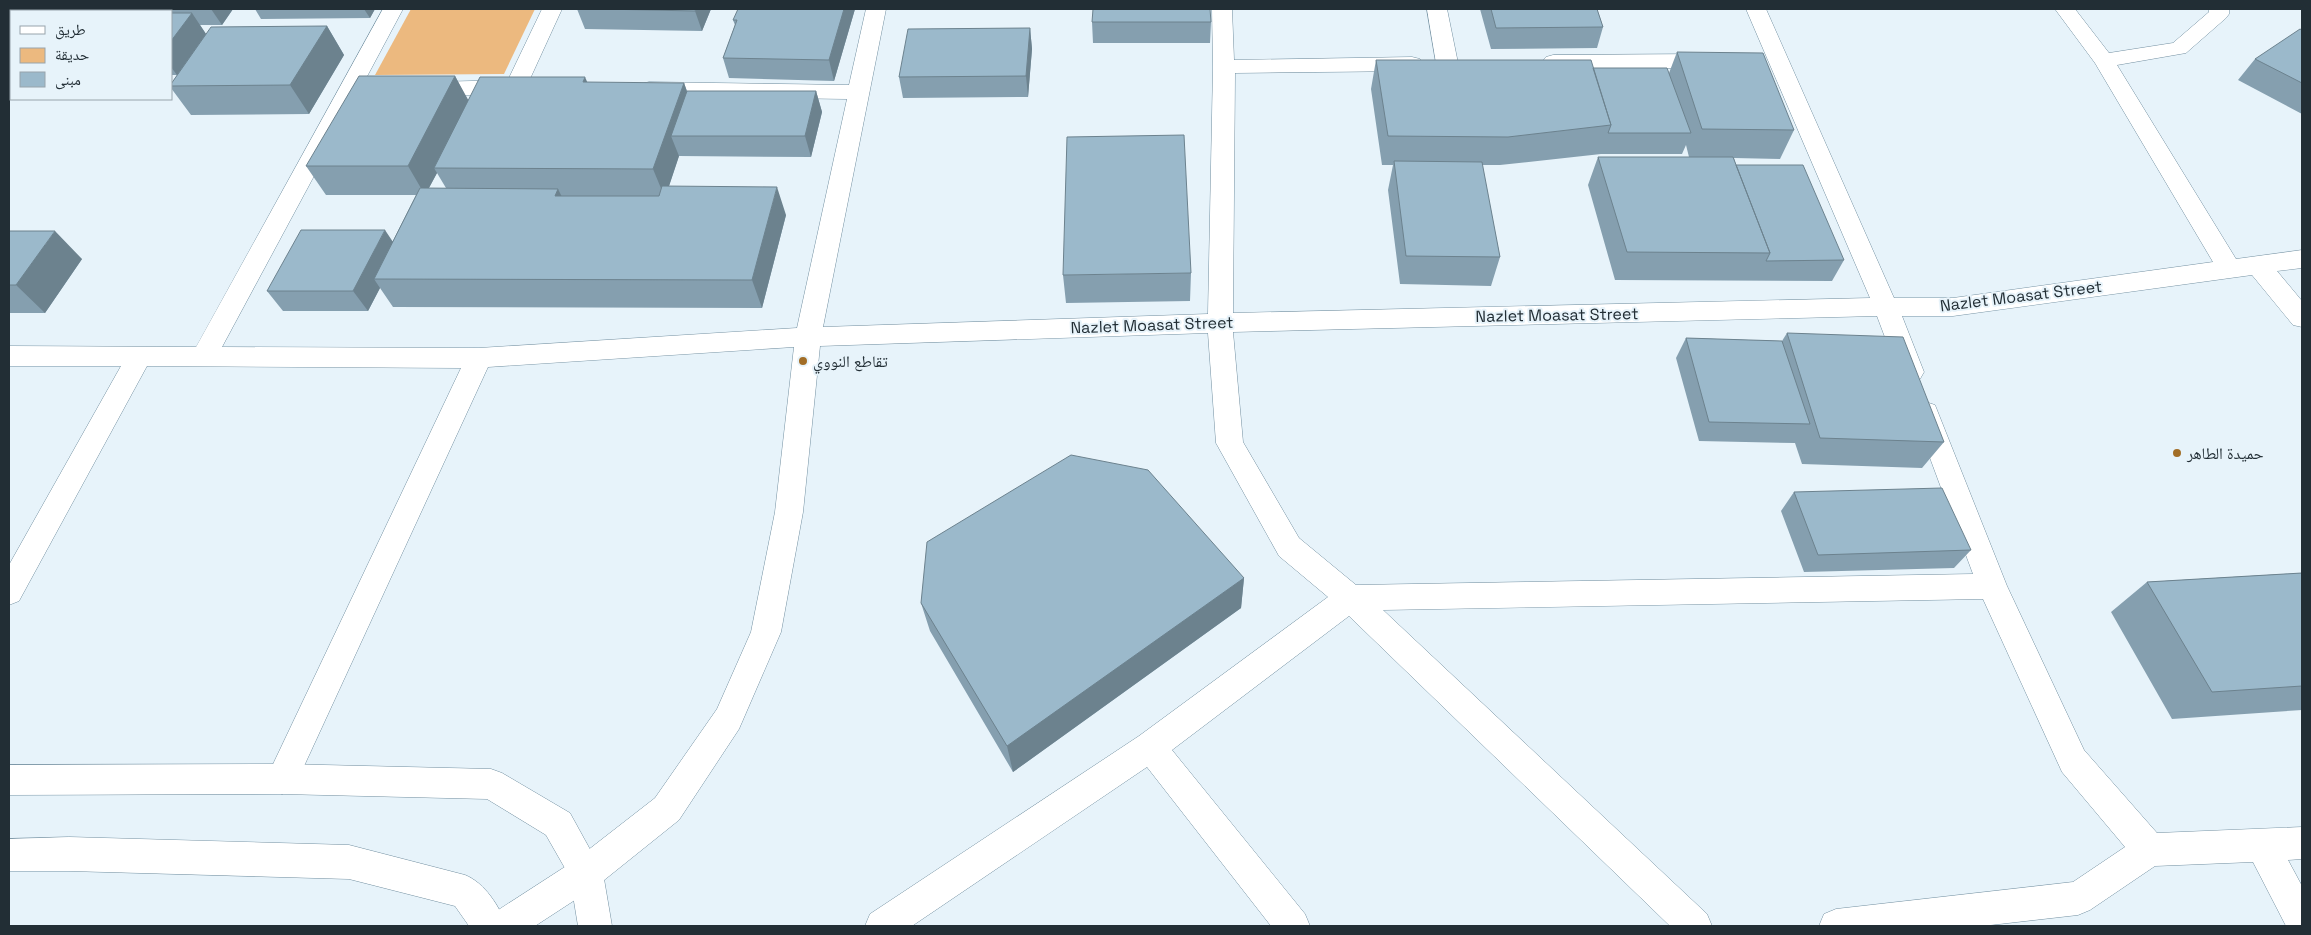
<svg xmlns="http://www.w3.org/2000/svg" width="2311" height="935" font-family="'Space Grotesk','Noto Naskh Arabic',sans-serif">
<rect width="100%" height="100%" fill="#e7f3fa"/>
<!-- green -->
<path fill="#ecb97f" d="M411 9H535L504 74 375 75Z"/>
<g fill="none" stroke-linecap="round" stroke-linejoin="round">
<!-- street casing -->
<g stroke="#7390a1" stroke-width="1">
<path id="street" d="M61 9H82L81 11H60Z
M383 9H403L363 84 508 80 542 9H562L524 92 516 94 356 98 222 347 479 348 797 328 847 99 649 96 641 94 638 89 641 84 649 82 849 85 866 9H886L823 327 1208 314 1213 67 1212 9H1232L1234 60 1412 57 1420 59 1423 64 1420 69 1412 71 1235 73 1233 313 1870 298 1746 9H1766L1894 298H1953L2213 262 2095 63 2055 9H2075L2109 53 2173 43 2209 12V9H2229V14L2226 18 2186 53 2117 65 2236 259 2302 250V268L2277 271 2302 301V327L2293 325 2252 275 1953 316H1902L1924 372 1920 379 1911 382 1902 379 1898 372 1877 316 1233 332 1243 442 1299 538 1356 585 1973 574 1913 412 1917 405 1926 402 1935 405 2007 586 2084 750 2157 833 2302 827V859L2288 860 2302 886V926H2286L2253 862 2155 866 2090 910 2078 915 1982 926H1819L1824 914 1836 909 2073 882 2125 847 2062 772 1983 599 1383 610 1707 914 1712 926H1670L1349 616 1172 750 1305 914 1310 926H1271L1147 767 912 926H865L870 914 1139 736 1328 597 1279 556 1216 443 1208 333 820 346 803 512 781 632 739 729 679 820 598 885 535 926H487L492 914 574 861 655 798 717 709 751 632 775 512 794 347 488 367 293 790 282 794 271 790 266 779 461 368 147 366 19 601 9 605V565L121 366H9V346L196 347Z
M1427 9H1447L1458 63 1454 68 1447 70 1440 68 1436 63Z
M1710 54 1717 56 1721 61 1717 66 1710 68 1553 69 1546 67 1542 62 1546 57 1553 55Z
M11 78V94L9 95V79Z"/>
</g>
<!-- secondary casing -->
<g stroke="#7390a1" stroke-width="1">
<path id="secondary" d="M282 764 491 769 502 773 570 813 603 873 612 926H578L570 877 546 835 487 799 282 794 9 795V765Z
M69 837 349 845 465 875C485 883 499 906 507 926H469L455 906 349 879 69 871H9V839Z"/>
</g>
<!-- street -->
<use href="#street" fill="#fff" fill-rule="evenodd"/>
<!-- secondary -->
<use href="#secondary" fill="#fff" fill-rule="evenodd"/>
</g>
<!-- wall -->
<path fill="#859faf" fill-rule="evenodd" d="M93 9H233L222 25H200L206 34 327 26 344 55 309 114 191 115 171 88V84L177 75H171V11H95Z
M255 9H375L370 18 261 19Z
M577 9H711L702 31 585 29Z
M855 9 834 81 729 78 723 58 735 25 733 20Z
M1480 9H1597L1603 27 1597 48 1491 49Z
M1092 22H1211L1210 43H1093Z
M1030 28 1032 49 1028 97 903 98 899 77Z
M2302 30V114L2238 80 2255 59Z
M1677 52 1794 130 1780 159 1734 158 1736 165 1844 260 1832 281 1615 280 1588 185 1598 157H1689L1686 145 1682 154H1601L1500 165H1482L1500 257 1491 286 1400 284 1388 190 1393 165H1382L1371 89 1376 60 1669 73Z
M455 76 468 101 588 83H684L687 91H816L822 112 811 157 679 156 669 186 786 215 762 308 393 307 380 288 368 311H283L267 291 393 241 416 195H326L306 166ZM437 173 446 188H429Z
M9 231 82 259 45 313H9Z
M1191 273 1190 301 1066 303 1063 275Z
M1787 333 1944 442 1922 468 1802 464 1795 443 1699 441 1676 358 1686 338 1782 341Z
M1794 492 1971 550 1954 568 1804 572 1781 511Z
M2302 573V710L2172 719 2111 612 2147 582Z
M1244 578 1241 608 1013 772 930 631 921 603Z"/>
<!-- shaded-wall -->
<path fill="#6c828e" d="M211 9H233L222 25Z
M364 9H375L370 18Z
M696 9H711L702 31 695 11Z
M844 9H855L834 81 829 60Z
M192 13 206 34 177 75 171 67V41Z
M327 26 344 55 309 114 290 85Z
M1030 28 1032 49 1028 97 1026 76Z
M455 76 471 105 434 168 437 173 425 195 408 166Z
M585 77 598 106 583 82Z
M684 83 694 112 671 136 679 156 665 198 653 169Z
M816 91 822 112 811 157 805 136Z
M777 187 786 215 762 308 752 280Z
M558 189 572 217 555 196Z
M385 230 399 251 374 279 380 288 368 311 353 291Z
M55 231 82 259 45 313 16 285Z
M1244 578 1241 608 1013 772 1007 746Z"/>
<!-- building -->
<path fill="#9bb9cb" stroke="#6c828e" d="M602 9H696L695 11Z
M738 9H844L829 60 723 58 737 20H733Z
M1093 9H1210L1211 22H1092Z
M1491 9H1597L1603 27 1496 28Z
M171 13H192L171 41Z
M327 26 290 85 171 86V84L211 27Z
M1030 28 1026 76 899 77 908 29Z
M2300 29 2302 30V83L2255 59Z
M1677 52 1763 53 1794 130 1702 129Z
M1376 60H1591L1611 125 1508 137 1388 136Z
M1593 68H1667L1691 133H1608L1611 125Z
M359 76H455L408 166H306Z
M480 77H585L583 82 684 83 653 169 434 168Z
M687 91H816L805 136H671Z
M1184 135 1191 273 1063 275 1067 137Z
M1598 157H1733L1770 253 1627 252Z
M1394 161 1482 162 1500 257 1406 256Z
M1736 165H1803L1844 260 1766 261 1770 253Z
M662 186 777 187 752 280 374 279 420 188 558 189 555 196H659Z
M301 230H385L353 291H267Z
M9 231H55L16 285H9Z
M1787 333 1903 337 1944 442 1820 438Z
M1686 338 1782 341 1810 424 1709 422Z
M1071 455 1148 470 1244 578 1007 746 921 603 927 542Z
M1942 488 1971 550 1818 555 1794 492Z
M2302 573V686L2212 692 2147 582Z"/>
<!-- markers -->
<g fill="#a26d26" stroke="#e7f3fa" stroke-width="2">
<circle cx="803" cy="361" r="5"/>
<circle cx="2177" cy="453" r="5"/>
</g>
<g text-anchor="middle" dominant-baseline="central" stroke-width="4" stroke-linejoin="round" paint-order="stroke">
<!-- street labels -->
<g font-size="16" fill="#222e35" stroke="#e7f3fa">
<text transform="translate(2021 296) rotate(-7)">Nazlet Moasat Street</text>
<text transform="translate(1557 315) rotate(-1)">Nazlet Moasat Street</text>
<text transform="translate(1152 325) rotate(-2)">Nazlet Moasat Street</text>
</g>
<!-- poi labels -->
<g font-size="16" fill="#222e35" stroke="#e7f3fa" text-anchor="start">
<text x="813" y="361">تقاطع النووي</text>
<text x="2187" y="453">حميدة الطاهر</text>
</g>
</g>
<!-- border -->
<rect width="2311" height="935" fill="none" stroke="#222e35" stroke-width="20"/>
<!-- legend -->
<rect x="10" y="10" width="162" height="90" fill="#e7f3fa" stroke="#98a4ab"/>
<rect x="20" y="26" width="25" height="8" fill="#ffffff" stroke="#98a4ab"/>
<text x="55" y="35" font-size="15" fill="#222e35">طريق</text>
<rect x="20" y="48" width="25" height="15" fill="#ecb97f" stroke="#98a4ab"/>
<text x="55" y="60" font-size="15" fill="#222e35">حديقة</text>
<rect x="20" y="72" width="25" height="15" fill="#9bb9cb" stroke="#98a4ab"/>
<text x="55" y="85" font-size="15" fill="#222e35">مبنى</text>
</svg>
